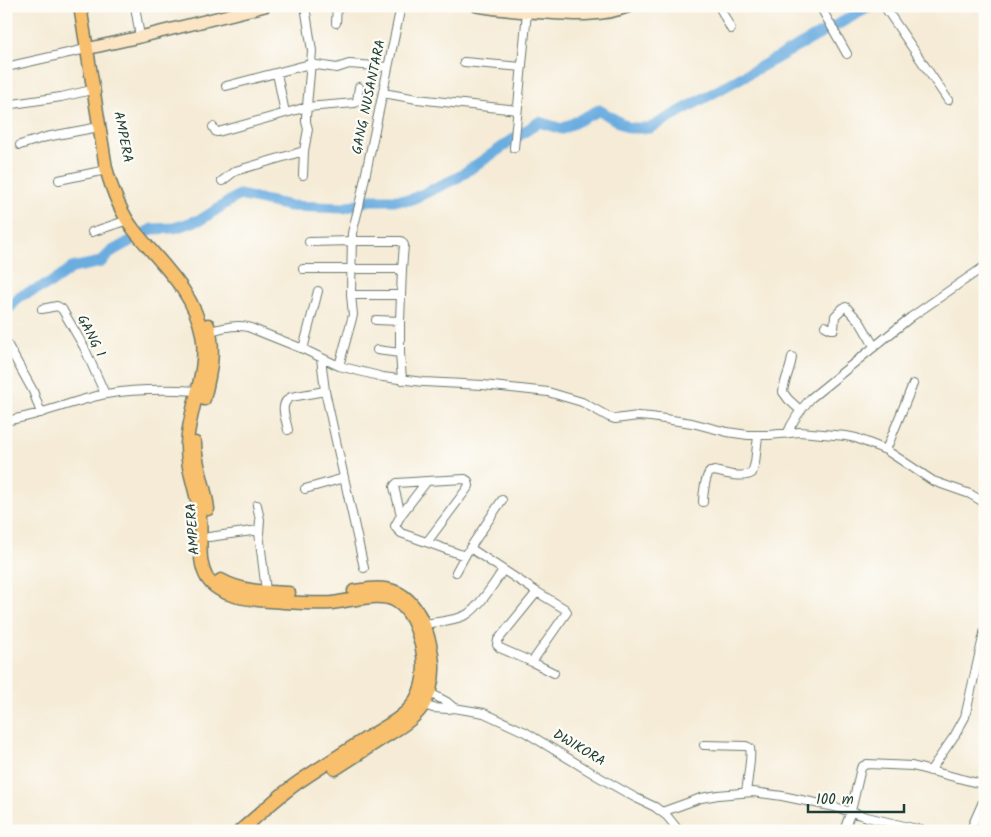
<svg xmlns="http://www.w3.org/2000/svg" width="991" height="837" font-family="Kalam,sans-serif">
<rect width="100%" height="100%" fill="#fdfcf7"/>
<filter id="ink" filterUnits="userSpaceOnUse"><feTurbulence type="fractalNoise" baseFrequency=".02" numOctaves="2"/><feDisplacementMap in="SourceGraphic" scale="10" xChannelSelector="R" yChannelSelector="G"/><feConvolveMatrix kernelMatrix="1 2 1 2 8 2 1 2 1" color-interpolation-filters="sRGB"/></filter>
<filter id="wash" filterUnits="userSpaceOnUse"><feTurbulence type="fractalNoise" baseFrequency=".0096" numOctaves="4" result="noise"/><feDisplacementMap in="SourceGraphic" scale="20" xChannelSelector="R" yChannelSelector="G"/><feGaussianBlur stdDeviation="1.12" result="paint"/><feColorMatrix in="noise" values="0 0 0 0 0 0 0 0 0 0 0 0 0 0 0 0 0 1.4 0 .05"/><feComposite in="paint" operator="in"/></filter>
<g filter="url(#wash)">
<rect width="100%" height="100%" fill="#f5ebd6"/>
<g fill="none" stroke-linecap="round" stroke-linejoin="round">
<!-- river -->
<path stroke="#6cade0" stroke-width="11" d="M6 312 20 296 49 284 72 268 101 262 112 251 152 229 174 228 202 219 239 195 290 206 344 208 370 200H410L457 178 539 122 562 129 599 110 629 128H650L871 6"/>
</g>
</g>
<g filter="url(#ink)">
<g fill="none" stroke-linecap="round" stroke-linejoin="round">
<!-- street casing -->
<g stroke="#6a7a6d" stroke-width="10">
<path id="street" d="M135 6 140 37
M719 6 731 29
M820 6 847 54
M884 6 948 100
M336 23 337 6
M464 62 522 67
M6 67 86 49
M277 73 285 113
M226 86 310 64 337 68 349 64 388 67
M383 93 417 99 517 110
M6 105 61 97 96 89
M213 127 216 132H218L307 107 355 103 357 101 359 87
M20 145 46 137 99 127
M514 148 527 12V6
M303 175 304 151 308 129 306 122V117L312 51 305 6
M59 180 106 170
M222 181 235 171 304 151
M92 232 128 220
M303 269H402L404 245 401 241H352L309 242
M351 295H401L402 269
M42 309 57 306 62 309 84 347 105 394
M376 320 400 321 401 295
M400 321V353L402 380
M825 326 831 329H834L835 316 843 308 846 307 860 322 874 346
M210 331C223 328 235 324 248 327L303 349 339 366 383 377 423 382 483 385 548 392 582 402 609 417 615 419 638 416 651 417 692 423 727 432 748 435H769L800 432 846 436 856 438 886 450 933 481 970 494 985 503
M6 342 33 391 41 413
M303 349 318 291
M377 350 400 353
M792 357C791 369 784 380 783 392L788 399 800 410
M321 358 325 391 364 568
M339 366 353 315 351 295 352 233 359 206 401 6
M6 421C19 418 31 416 43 412 64 406 85 398 106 394 136 389 167 389 197 391
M288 430C286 418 278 404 291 397L325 391
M787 434C793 420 801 409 811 398L911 317 985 266
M886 450 913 384
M305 489 344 478
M502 500 470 548 537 592 565 609 567 612 532 662
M703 502C703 496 705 476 710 472 711 472 712 472 714 471 725 473 742 479 752 473L755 463 758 436
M257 505 260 520 259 533 266 591
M401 515 394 487 395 485 397 483 427 481
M209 537 259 530
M427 542 469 486 468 481 465 479 427 481 401 515 395 526 396 528 401 533 465 556
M456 572 467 552
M537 592 498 640 497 645 500 648 532 662 554 673
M424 624C437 622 454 621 466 615 479 608 495 582 503 570
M426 691 447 702 454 708
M421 704 433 708 448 709 454 708 484 713 525 732 599 777 634 797 655 807 667 816 679 831
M704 745 746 746C748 747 749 747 750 748 752 753 747 785 746 792
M930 771 955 735 965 717 985 629
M662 812 701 798 718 795 753 792 782 796 835 807 867 817 925 831
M844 831 851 811 861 768 863 766 867 764 912 766 985 785
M970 831 985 797"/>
</g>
<!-- secondary casing -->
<g stroke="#6a7a6d" stroke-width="14">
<path id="secondary" d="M477 6C500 10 523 12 546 13 575 15 602 17 630 6
M86 49 140 37 265 6"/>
</g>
<!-- primary casing -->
<g stroke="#6a7a6d" stroke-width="15">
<path id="primary" d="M80 6 106 168C112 190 120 212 134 230 160 263 194 291 202 334 209 372 189 407 187 444 186 471 199 495 200 520 202 539 197 561 207 578 221 600 260 600 283 602 299 603 316 604 332 603 349 601 378 592 394 600 405 606 413 619 417 631 425 653 428 680 415 701 406 717 381 729 365 739 343 753 321 767 300 781 278 796 260 814 240 831
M204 399C210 375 216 350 208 325
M195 443C195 465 206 487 208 509
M221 580C242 592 267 592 289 593
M335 769C352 758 369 747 386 736 399 728 413 720 422 707 430 695 434 678 433 663 431 639 420 602 396 592 382 586 368 589 354 591"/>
</g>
<!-- street -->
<use href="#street" stroke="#fff" stroke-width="8"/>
<!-- secondary -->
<use href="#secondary" stroke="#fce5c4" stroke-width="11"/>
<!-- primary -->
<use href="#primary" stroke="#f8bf6c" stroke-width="12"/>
</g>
</g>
<g text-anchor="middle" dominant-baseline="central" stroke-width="4.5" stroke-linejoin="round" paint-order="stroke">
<!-- street labels -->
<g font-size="14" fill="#1f3d34" stroke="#fdfcf7">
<text transform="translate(369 97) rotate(-78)">GANG NUSANTARA</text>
<text transform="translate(123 137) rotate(79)">AMPERA</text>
<text transform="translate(91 336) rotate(63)">GANG 1</text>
<text transform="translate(193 529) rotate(-94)">AMPERA</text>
<text transform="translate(579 748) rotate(31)">DWIKORA</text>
</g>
</g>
<!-- margin -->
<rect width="991" height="837" fill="none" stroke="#fdfcf7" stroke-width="25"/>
<!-- scale -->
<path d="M808 804v8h96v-8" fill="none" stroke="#1f3d34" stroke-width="2.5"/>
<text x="816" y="804" font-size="15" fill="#1f3d34" stroke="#fdfcf7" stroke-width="4" paint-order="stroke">100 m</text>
</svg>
